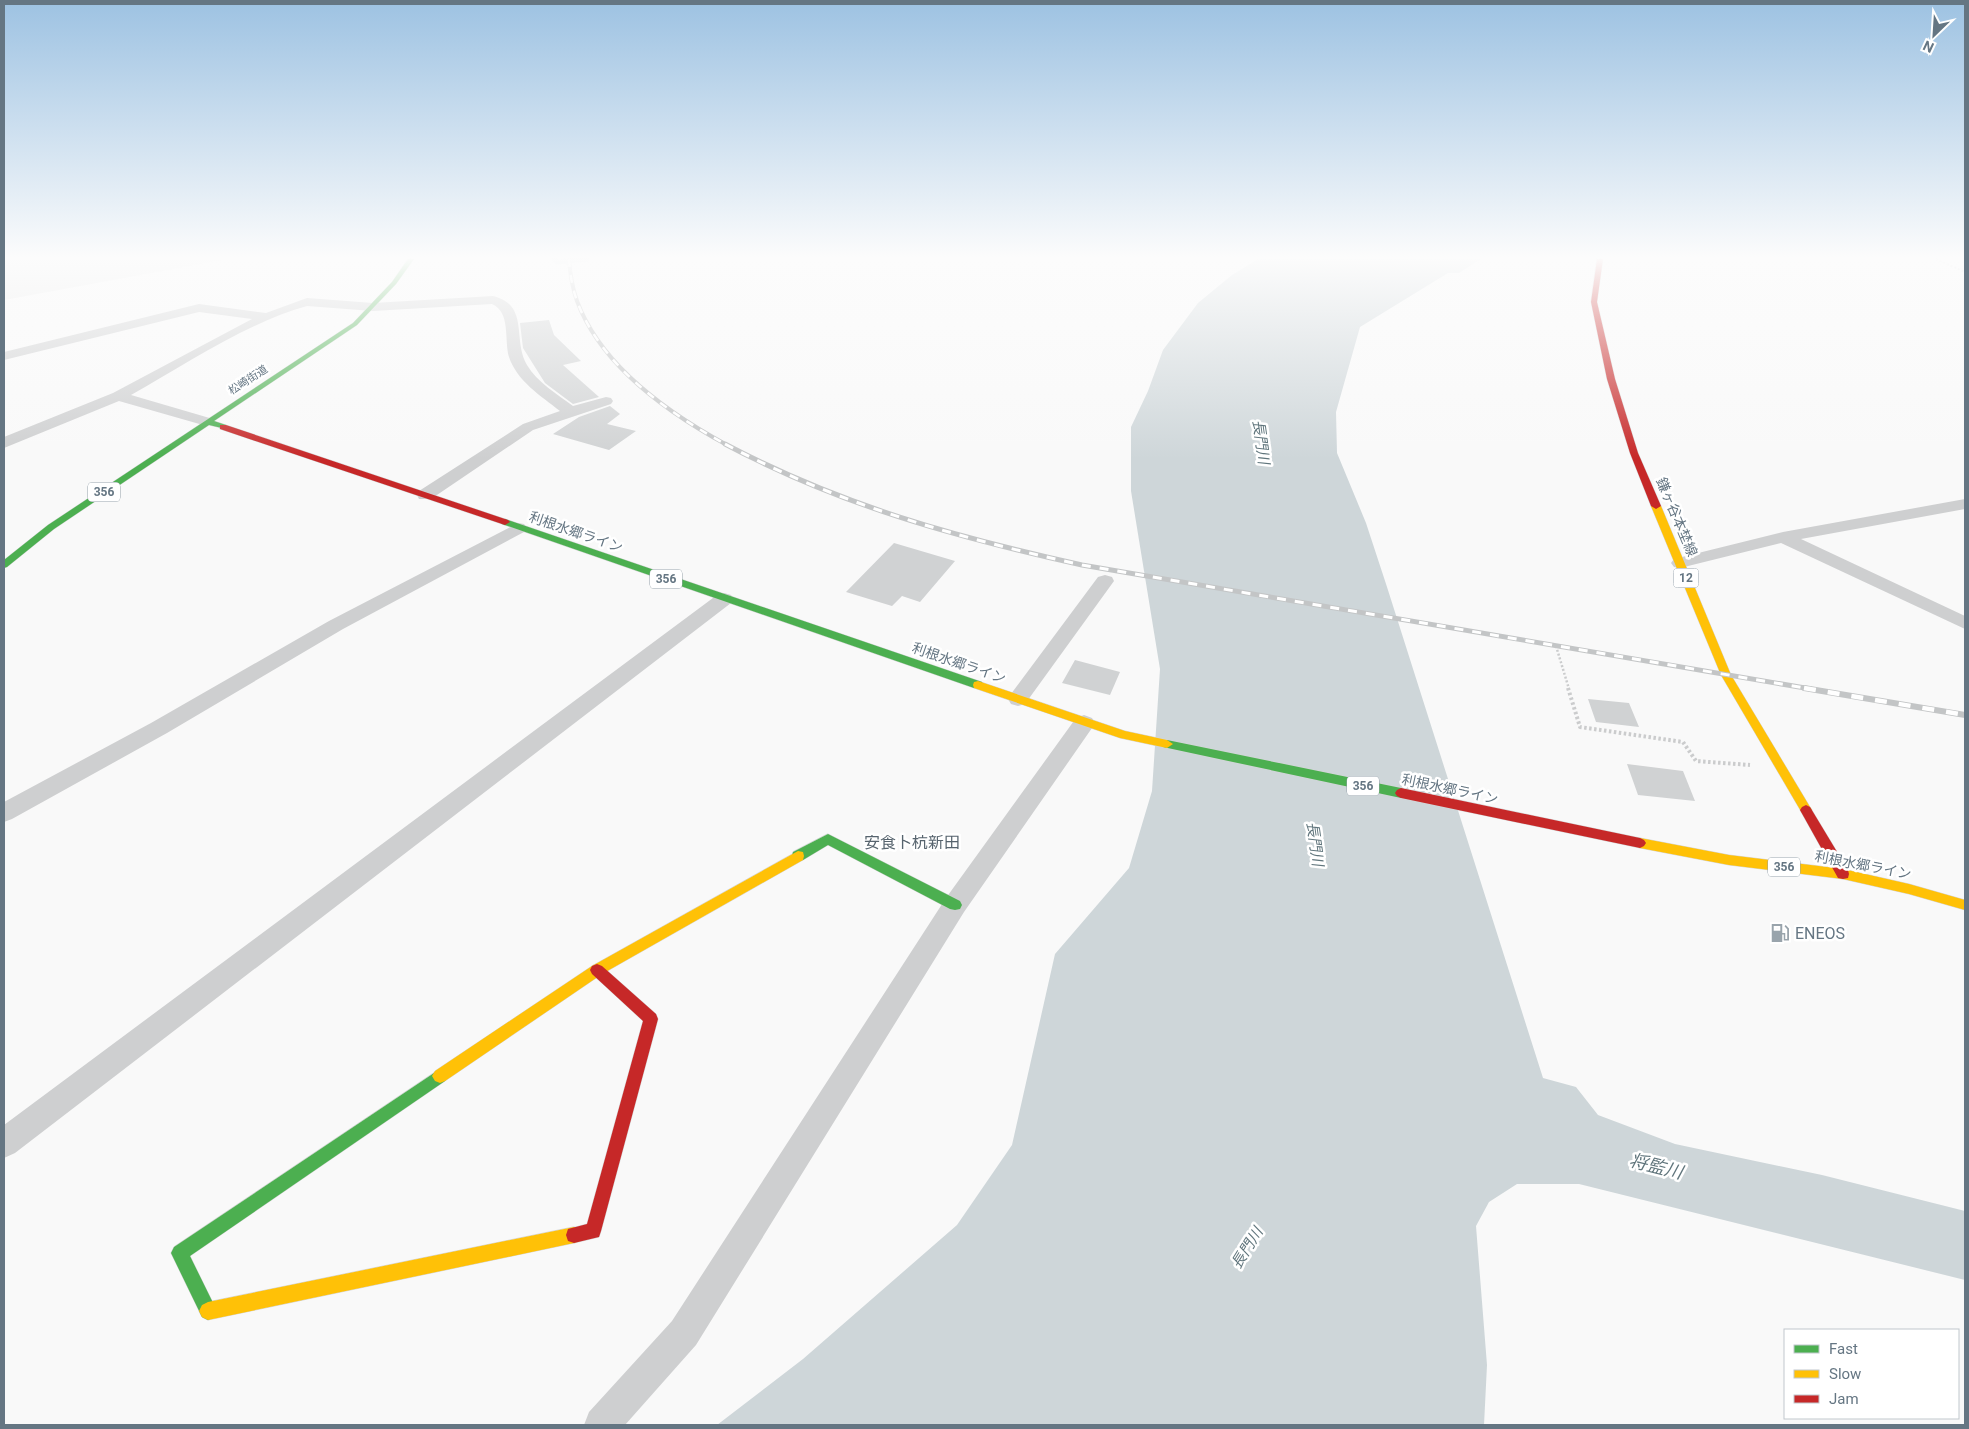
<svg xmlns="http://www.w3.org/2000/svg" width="1969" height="1429" font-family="Roboto,'Noto Sans JP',sans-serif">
<rect width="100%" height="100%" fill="#f9f9f9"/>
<!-- built -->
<path fill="#e8e9e9" d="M19 259H228L4 300V261Z"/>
<!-- water -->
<path fill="#ced6d9" d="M1258 259H1481L1459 273H1448L1360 327 1336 412 1337 453 1366 523 1387 587 1543 1078 1576 1087 1598 1115 1675 1144 1822 1175 1965 1211V1280L1579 1184H1517L1489 1202 1476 1226 1487 1365 1484 1425H717L803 1359 957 1225 1012 1145 1055 954 1129 868 1152 791 1160 669 1131 491V427L1148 391 1163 350 1198 303 1232 275Z"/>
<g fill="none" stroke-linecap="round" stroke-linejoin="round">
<!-- stream -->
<path stroke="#ced6d9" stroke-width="5" d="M554 259 557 262 587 259"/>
</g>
<!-- building -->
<path fill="#d0d2d3" d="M549 320 554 335 581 361 563 365 599 397 573 404 545 383 523 348 520 323Z
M610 406 620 414 607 424 636 431 609 450 553 434 579 417Z
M894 543 955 561 920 602 902 596 892 606 846 592Z
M1075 660 1120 672 1110 695 1062 683Z
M1588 699 1629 703 1639 727 1596 722Z
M1627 764 1683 771 1695 801 1638 795Z"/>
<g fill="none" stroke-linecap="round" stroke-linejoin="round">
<!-- fast casing -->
<g stroke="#d5d6d7" stroke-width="1">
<path id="fast" d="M408 259H414L396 284 357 325 214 421 226 425V429L209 425 54 529 7 567 4 568V560L48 525 353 323 392 282Z
M505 519 982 682 983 685 982 688H974L502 524 500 522Z
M1167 740 1401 788 1405 790 1407 793 1405 796 1401 798 1163 747 1161 744 1163 741Z
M828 834 960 901 962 905 960 909 955 910 950 909 828 845 803 860 798 861 793 860 792 856 793 852Z
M440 1069 445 1071 448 1076 445 1081 190 1256 217 1311 214 1317 208 1320 202 1317 171 1253 174 1247Z"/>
</g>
<!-- slow casing -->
<g stroke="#d5d6d7" stroke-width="1">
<path id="slow" d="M1656 503 1661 506 1731 675 1810 807 1812 810 1810 813H1802L1721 675 1651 506Z
M978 681 1125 731 1167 740 1173 744 1167 748 1120 738 974 688 973 685 974 682Z
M1640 838 1729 855 1843 869 1909 884 1965 900V910L1909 894 1843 879 1729 865 1640 848 1636 846 1634 843 1636 840Z
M798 851 803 852 804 856 803 860 602 974 445 1081 440 1083 435 1081 432 1076 435 1071 592 966Z
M574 1227 580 1229 582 1235 580 1241 574 1243 208 1320 202 1317 199 1311 202 1305 208 1302Z"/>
</g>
<!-- jam casing -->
<g stroke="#d5d6d7" stroke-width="1">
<path id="jam" d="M1597 259H1603L1597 302 1615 379 1638 453 1661 506 1656 509 1651 506 1630 453 1607 379 1591 302Z
M220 425H226L508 520 510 522 505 525 502 524 220 429Z
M1401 788 1640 838 1644 840 1646 843 1644 846 1640 848 1401 798 1397 796 1395 793 1397 790Z
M1806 805 1810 807 1848 870 1849 874 1848 878 1843 879 1838 878 1800 810 1802 807Z
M597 964 602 966 656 1014 658 1019 601 1231 599 1237 574 1243 568 1241 566 1235 568 1229 587 1224 643 1021 592 974 590 970 592 966Z"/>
</g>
<!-- path-far2 -->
<path stroke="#cbcccd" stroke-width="2" stroke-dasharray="2 2" stroke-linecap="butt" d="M1936 259 1965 272"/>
<!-- path-far1 -->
<path stroke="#cbcccd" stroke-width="2.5" stroke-dasharray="2 2" stroke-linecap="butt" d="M1556 646 1569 689"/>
<!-- path -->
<path stroke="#cbcccd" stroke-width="4" stroke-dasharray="2.5 2.5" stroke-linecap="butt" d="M1568 688 1580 727 1683 742 1696 761 1750 765"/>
<!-- street -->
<path fill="#cecfd0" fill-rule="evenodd" d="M493 296C530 305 512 340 527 365 537 382 557 394 573 406L606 397 611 398 613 401 611 404 533 430 431 499H419L417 495 419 491 523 424 560 411C541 396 517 381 509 357 504 340 511 312 492 304L373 311 307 306C246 323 186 364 131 395L213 419 216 422 213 425H203L119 401 4 448V437L113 393 252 319 199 312 4 360V352L199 304 266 313 307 298 373 303Z
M1965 499V509L1801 539 1965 616V629L1781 543 1680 568 1674 567 1671 563 1674 559 1783 532Z
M518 523 524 524 527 528 524 532 343 629 167 733 12 819 4 822V802L151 723 329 621Z
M1105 575 1112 577 1114 581 1025 704 1018 706 1011 704 1008 699 1011 694 1098 577Z
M724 593 731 595 733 599 731 603 15 1153 4 1158V1125L717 595Z
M1084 715 1092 718 1095 723 1092 728 964 912 696 1345 625 1425H584L589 1412 672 1321 946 898 1076 718Z"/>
<!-- fast -->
<use href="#fast" fill="#4caf50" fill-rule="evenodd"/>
<!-- slow -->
<use href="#slow" fill="#ffc107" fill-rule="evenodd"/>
<!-- jam -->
<use href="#jam" fill="#c62828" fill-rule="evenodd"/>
<!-- rail-far2 casing -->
<g stroke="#c3c5c6" stroke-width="4">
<path id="rail-far2" d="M569 259C570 273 572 287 577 301 601 366 668 413 727 445"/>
</g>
<!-- rail-far1 casing -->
<g stroke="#c3c5c6" stroke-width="5">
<path id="rail-far1" d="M725 444C840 505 955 537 1082 565L1811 689"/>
</g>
<!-- rail casing -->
<g stroke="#c3c5c6" stroke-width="6">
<path id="rail" d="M1804 688 1965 715"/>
</g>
<!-- rail-far2 -->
<use href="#rail-far2" stroke="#fff" stroke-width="2.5" stroke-dasharray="8" stroke-linecap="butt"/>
<!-- rail-far1 -->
<use href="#rail-far1" stroke="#fff" stroke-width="3" stroke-dasharray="9" stroke-linecap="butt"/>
<!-- rail -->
<use href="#rail" stroke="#fff" stroke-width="4.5" stroke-dasharray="12" stroke-linecap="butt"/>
</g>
<!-- sky -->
<linearGradient id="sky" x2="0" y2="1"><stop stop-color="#9dc2e2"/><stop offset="0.56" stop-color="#fcfcfc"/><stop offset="1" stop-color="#fcfcfc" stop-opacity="0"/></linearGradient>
<rect width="1969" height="459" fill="url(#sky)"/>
<!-- icons -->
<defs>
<g id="fuel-bare" transform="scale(1.5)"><path d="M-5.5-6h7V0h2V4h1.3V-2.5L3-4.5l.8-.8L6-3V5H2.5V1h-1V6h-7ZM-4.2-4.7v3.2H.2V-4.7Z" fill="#99a4ac" stroke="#fff" stroke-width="2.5" paint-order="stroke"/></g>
</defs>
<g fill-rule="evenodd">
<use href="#fuel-bare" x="1780" y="933"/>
</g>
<g text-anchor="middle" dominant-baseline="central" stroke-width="5" stroke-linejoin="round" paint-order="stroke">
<!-- far-street labels -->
<g font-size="11" fill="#657683" stroke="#fff">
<text transform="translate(248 380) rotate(-33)">松崎街道</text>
</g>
<!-- shield labels -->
<g fill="#fff" stroke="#939fa8" stroke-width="1">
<rect x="88" y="482.5" width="32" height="19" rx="4"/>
<rect x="1673.5" y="568.5" width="25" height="19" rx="4"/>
<rect x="650" y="569.5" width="32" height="19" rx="4"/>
<rect x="1347" y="776.5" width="32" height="19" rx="4"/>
<rect x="1768" y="857.5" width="32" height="19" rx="4"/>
</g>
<g font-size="12" font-weight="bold" fill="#657683">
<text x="104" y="492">356</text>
<text x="1686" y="578">12</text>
<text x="666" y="579">356</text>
<text x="1363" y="786">356</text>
<text x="1784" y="867">356</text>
</g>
<!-- street labels -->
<g font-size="14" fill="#657683" stroke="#fff">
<text transform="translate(1677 517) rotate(67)">鎌ヶ谷本埜線</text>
<text transform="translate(576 532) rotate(19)">利根水郷ライン</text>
<text transform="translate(959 663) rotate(19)">利根水郷ライン</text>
<text transform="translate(1450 789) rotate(12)">利根水郷ライン</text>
<text transform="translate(1863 865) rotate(11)">利根水郷ライン</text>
</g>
<!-- water labels -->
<g font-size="15" font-style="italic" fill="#60757c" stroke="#fff">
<text transform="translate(1261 442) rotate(82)">長門川</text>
<text transform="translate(1315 844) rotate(82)">長門川</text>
<text transform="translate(1247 1248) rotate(-58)">長門川</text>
</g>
<!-- quarter labels -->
<g font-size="16" fill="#57646e" stroke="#fff">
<text x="912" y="842">安食卜杭新田</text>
</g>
<!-- near-poi labels -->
<g font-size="16" fill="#657683" stroke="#fff" text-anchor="start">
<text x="1795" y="933">ENEOS</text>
</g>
<!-- near-water labels -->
<g font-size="18" font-style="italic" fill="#60757c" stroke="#fff">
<text transform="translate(1656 1166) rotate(14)">将監川</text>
</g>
</g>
<!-- border -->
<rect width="1969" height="1429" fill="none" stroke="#657683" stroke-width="10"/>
<!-- legend -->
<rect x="1784" y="1329" width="175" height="90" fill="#ffffff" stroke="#c1c8cd"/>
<rect x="1794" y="1345" width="25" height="8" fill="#4caf50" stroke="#c1c8cd"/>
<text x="1829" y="1354" font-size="15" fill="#657683">Fast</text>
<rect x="1794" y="1370" width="25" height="8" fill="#ffc107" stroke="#c1c8cd"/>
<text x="1829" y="1379" font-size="15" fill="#657683">Slow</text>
<rect x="1794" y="1395" width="25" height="8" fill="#c62828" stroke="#c1c8cd"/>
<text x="1829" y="1404" font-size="15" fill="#657683">Jam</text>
<!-- north arrow -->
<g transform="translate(1934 35) rotate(205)" stroke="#ffffff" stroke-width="4" paint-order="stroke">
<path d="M0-4L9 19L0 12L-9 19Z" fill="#657683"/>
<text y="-8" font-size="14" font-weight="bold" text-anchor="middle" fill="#657683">N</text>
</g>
</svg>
